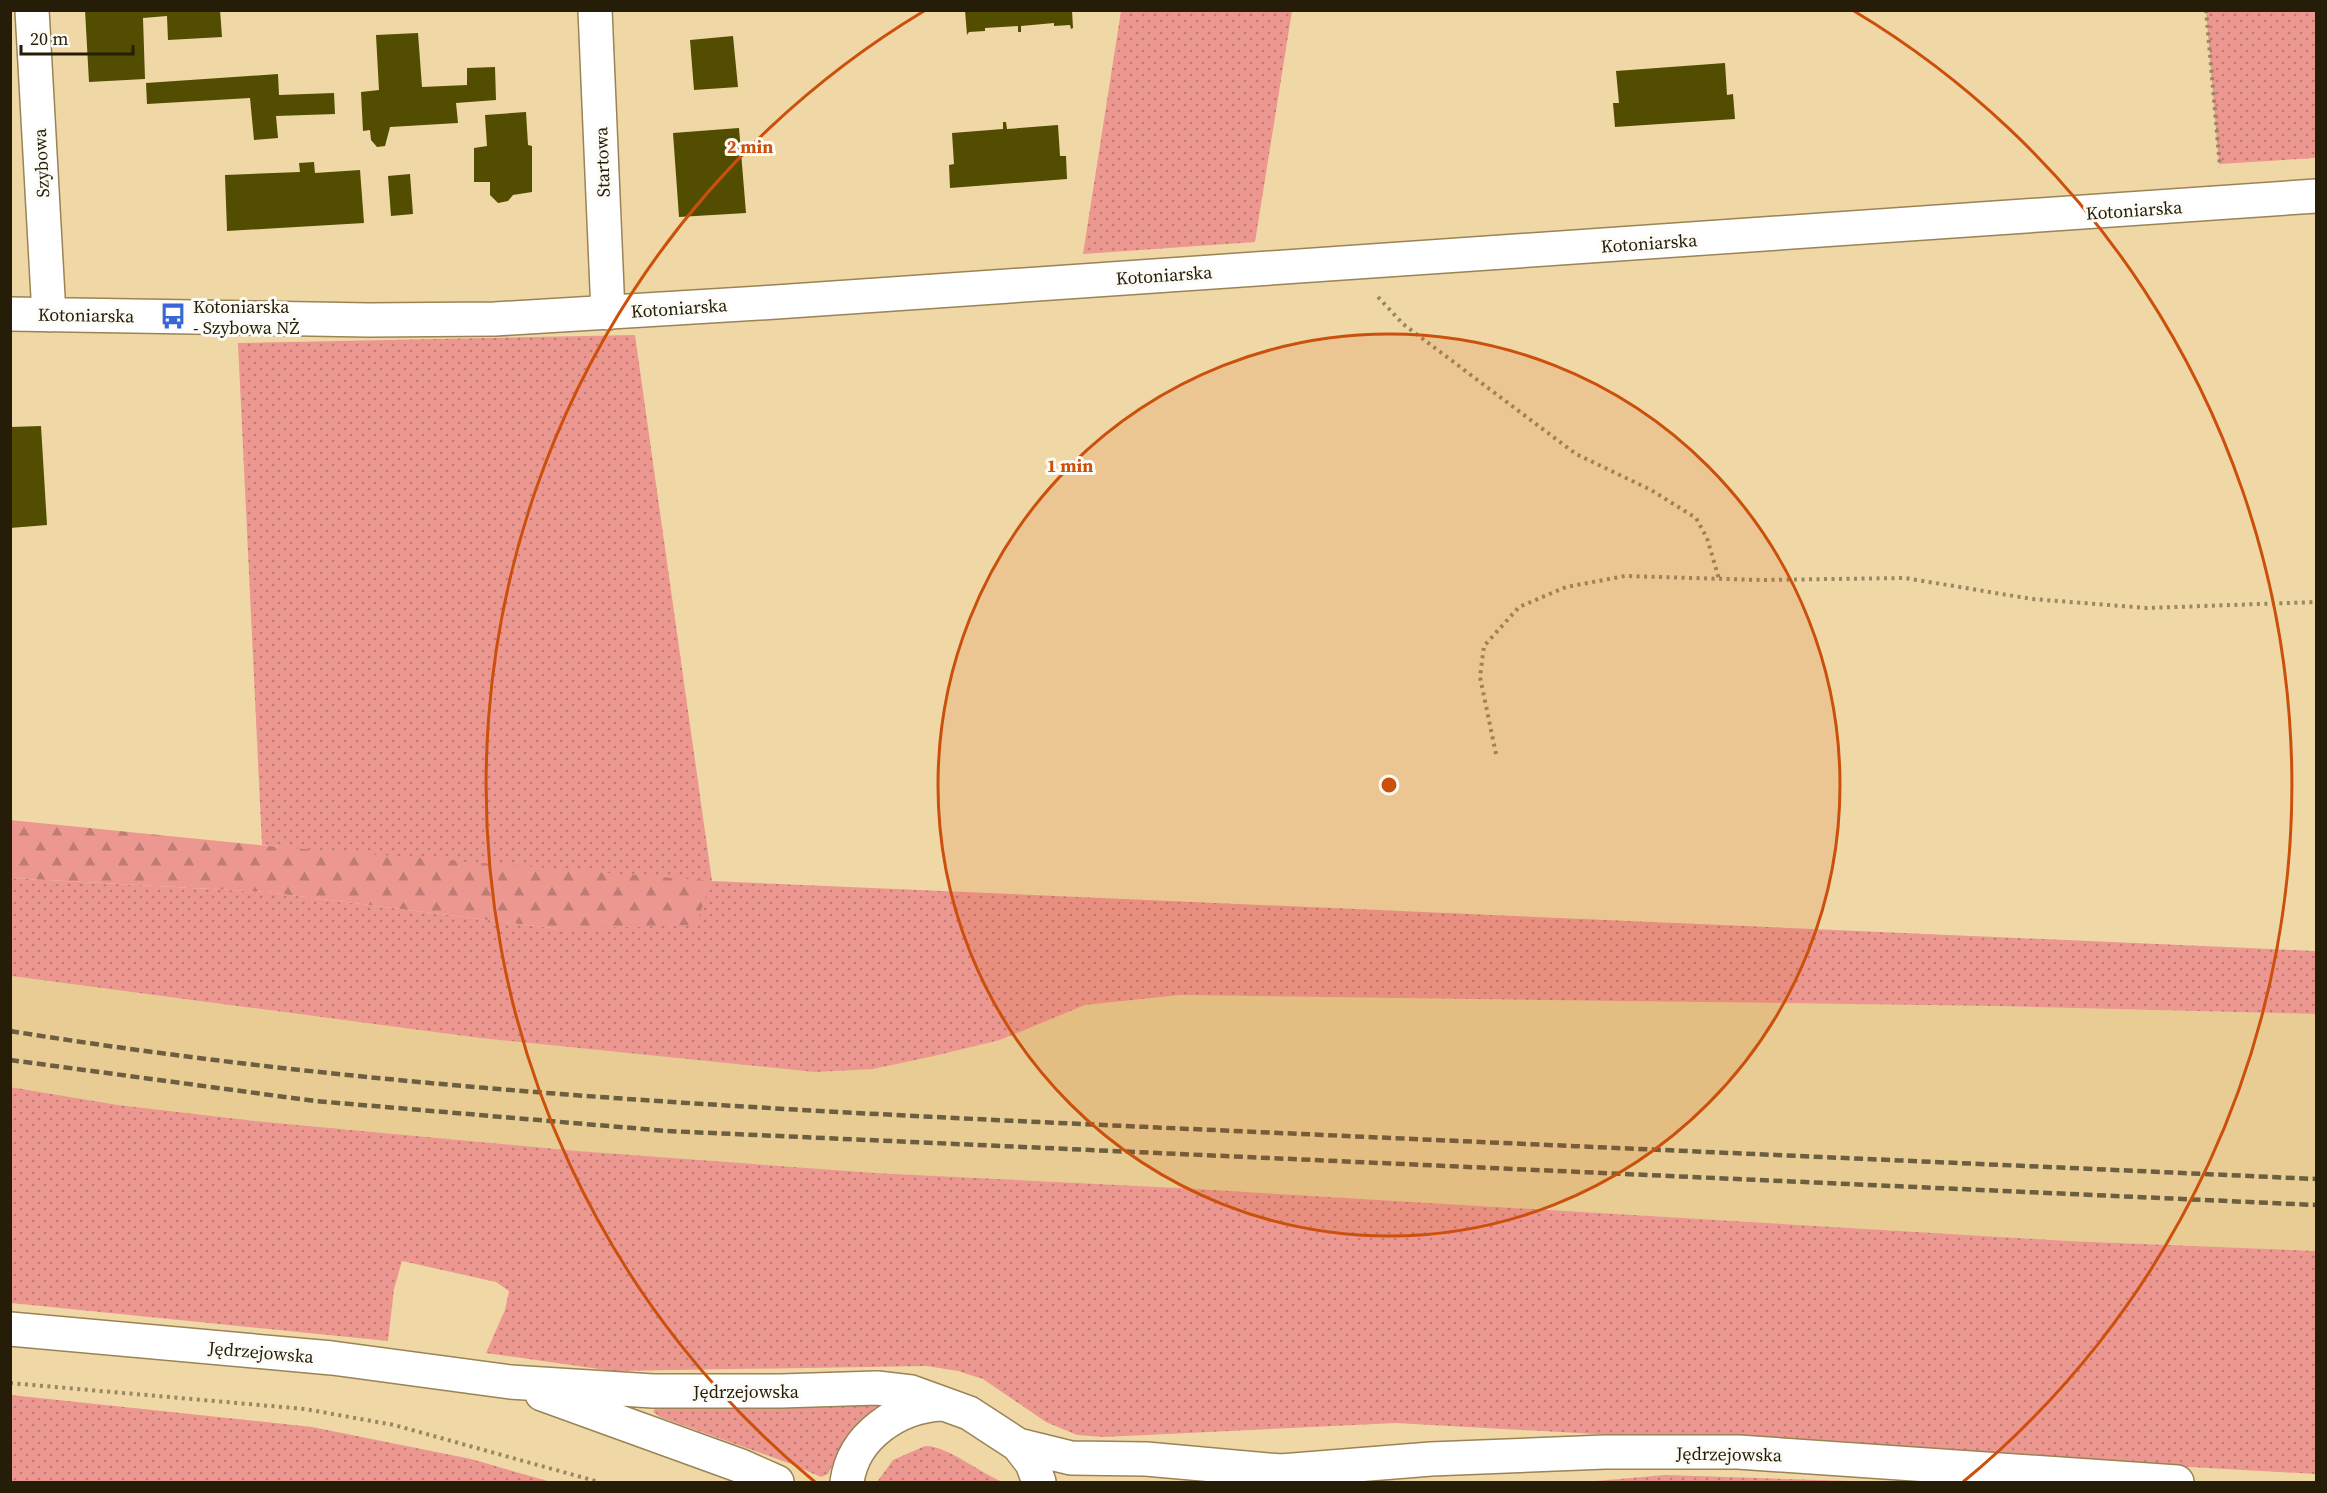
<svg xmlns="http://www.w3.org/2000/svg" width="2327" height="1493" font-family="'Source Serif 4',serif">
<defs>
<pattern id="grass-dots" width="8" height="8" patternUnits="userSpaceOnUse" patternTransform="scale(1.5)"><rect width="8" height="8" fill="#ec9891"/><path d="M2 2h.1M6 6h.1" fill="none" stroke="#bf7b75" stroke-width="1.8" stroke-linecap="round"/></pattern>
<pattern id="forest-firs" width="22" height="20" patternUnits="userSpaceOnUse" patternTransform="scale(1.5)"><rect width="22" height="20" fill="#ec9891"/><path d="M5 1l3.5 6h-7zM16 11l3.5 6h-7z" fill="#bf7b75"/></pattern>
</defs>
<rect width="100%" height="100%" fill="#f0d7a6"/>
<!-- built -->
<path fill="#e8cc94" d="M10 976 480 1038 873 1069 1000 1040 1085 1005 1180 995 1995 1006 2316 1014V1251L2068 1241 1179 1188 875 1173 578 1151 255 1121 118 1105 11 1087Z"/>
<!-- grass -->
<path fill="url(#grass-dots)" d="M1121 11H1292L1255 242 1083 254Z
M2206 11H2316V158L2219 164Z
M635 335 712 881 2316 951V1014L1995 1006 1180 995 1085 1005 1000 1040 934 1056 873 1069 815 1072 480 1038 11 976 10 878 266 892 559 929 279 847 262 845 238 343Z
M10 1087 118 1105 255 1121 578 1151 875 1173 1179 1188 2068 1241 2316 1251V1474L1396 1423 1104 1437 1077 1435 1046 1422 983 1379 958 1371 927 1366 613 1371 486 1353 505 1310 509 1291 496 1282 402 1261 394 1289 388 1341 11 1303Z
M11 1395 312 1427 471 1459 551 1482H11Z
M658 1404 883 1406C856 1418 840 1449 828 1474L821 1477 791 1464 660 1417 653 1412Z
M925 1446C946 1445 980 1473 1003 1482H877L893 1460Z
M1665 1475 1850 1481 1853 1482H1585Z"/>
<!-- forest -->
<path fill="url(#forest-firs)" d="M10 820 279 847 711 881 696 925 559 929 266 892 11 878Z"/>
<!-- building -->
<path fill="#524d00" d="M85 10H220L222 37 168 40 167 16 143 18 145 79 89 82Z
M965 10H1072L1073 28 1071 29 1070 25 1054 26V23L1021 26V32H1018V26L985 28V31L969 32 967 35Z
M418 33 422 87 467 85V68L495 67 496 100 456 103 458 123 390 127 385 146 377 147 371 140 370 130 363 131 361 92 379 90 376 35Z
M733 36 738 87 694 90 690 40Z
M1725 63 1727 95 1733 94 1735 119 1615 127 1613 103H1619L1616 71Z
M278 74 279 95 334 93 335 114 276 116 278 138 254 140 250 98 147 104 146 83Z
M526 112 528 145 532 146V192L513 195 508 201 498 203 490 195V182H474V148L487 146 485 115Z
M1003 122H1006L1007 129 1058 125 1060 156H1066L1067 179 950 188 949 165 954 164 952 133 1003 129Z
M739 128 746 213 679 217 673 133Z
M314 162 315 173 360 170 364 223 227 231 225 175 300 172 299 163Z
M410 174 413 214 391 216 388 176Z
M41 426 47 525 10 528V427Z"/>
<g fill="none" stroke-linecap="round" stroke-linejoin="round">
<!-- minor casing -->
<g stroke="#9a8355" stroke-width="36">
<path id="minor" d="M32 10 49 315
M595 10 608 313
M10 314 369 320 495 319 776 302 2316 196
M10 1329 332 1358 510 1382 653 1391H781L877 1388 911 1392 969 1413 1018 1445 1071 1458 1146 1459 1281 1471 1431 1459 1605 1452H1738L2177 1482
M542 1394 741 1466 777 1482
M1018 1445 1032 1463 1039 1482
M847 1482C853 1436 898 1406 942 1404"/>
</g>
<!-- path -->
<path stroke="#998762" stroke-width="4" stroke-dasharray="3 4.5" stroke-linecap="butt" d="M2206 10 2220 167
M1378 297 1403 324 1576 454 1651 490 1696 518 1707 538 1719 579
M1496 754 1480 677 1484 646 1519 607 1566 587 1625 576 1761 580 1905 578 2032 599 2147 608 2316 602
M10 1383 305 1409 394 1425 599 1482"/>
<!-- minor -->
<use href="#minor" stroke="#fff" stroke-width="33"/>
<!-- rail -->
<path stroke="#6c5e40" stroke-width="4.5" stroke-dasharray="9 4.5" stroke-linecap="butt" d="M10 1031C401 1094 796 1111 1191 1129 1566 1146 1941 1162 2316 1179
M10 1060 315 1101 667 1131 2316 1205"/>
</g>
<!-- distance rings -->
<circle cx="1389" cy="785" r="451" fill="#cb500c" fill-opacity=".12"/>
<g fill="none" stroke="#cb500c" stroke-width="3">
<circle cx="1389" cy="785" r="451"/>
<path d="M815 1482A903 903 0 0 1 924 11M1854 11A903 903 0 0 1 1963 1482"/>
</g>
<!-- icons -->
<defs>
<g id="bus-bare" transform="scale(2.07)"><path d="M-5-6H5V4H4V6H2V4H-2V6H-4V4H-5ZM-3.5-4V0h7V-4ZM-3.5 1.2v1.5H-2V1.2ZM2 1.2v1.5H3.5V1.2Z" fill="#3966d6" stroke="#fdfbf6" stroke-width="2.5" paint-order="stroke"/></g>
</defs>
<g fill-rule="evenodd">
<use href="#bus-bare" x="173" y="316"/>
</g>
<g text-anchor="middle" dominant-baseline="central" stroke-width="6" stroke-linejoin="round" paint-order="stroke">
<!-- street labels -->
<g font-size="18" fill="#261d09" stroke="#fdfbf6">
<text transform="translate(602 162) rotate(-92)">Startowa</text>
<text transform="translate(41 163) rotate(-93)">Szybowa</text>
<text transform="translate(2134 210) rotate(-4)">Kotoniarska</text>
<text transform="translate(1649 243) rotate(-4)">Kotoniarska</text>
<text transform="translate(1164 275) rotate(-4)">Kotoniarska</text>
<text transform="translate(679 308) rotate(-4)">Kotoniarska</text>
<text transform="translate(86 315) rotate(1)">Kotoniarska</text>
<text transform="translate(261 1352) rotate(5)">Jędrzejowska</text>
<text x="746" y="1391">Jędrzejowska</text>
<text transform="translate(1729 1454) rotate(1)">Jędrzejowska</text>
</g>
<!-- poi labels -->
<g font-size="18" fill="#261d09" stroke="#fdfbf6" text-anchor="start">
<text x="193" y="306">Kotoniarska<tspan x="193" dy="21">- Szybowa NŻ</tspan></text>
</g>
</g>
<circle cx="1389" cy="785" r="9" fill="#cb500c" stroke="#fdfbf6" stroke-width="3"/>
<g font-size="18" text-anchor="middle" font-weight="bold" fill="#cb500c" stroke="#fdfbf6" stroke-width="6" stroke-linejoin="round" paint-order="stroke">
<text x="750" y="153">2 min</text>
<text x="1070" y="472">1 min</text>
</g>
<!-- border -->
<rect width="2327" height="1493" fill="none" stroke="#261d09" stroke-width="24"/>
<!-- scale -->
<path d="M21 45v9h112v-9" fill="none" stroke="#261d09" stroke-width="3"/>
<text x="30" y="45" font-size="18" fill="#261d09" stroke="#fdfbf6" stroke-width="4.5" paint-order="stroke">20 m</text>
</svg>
